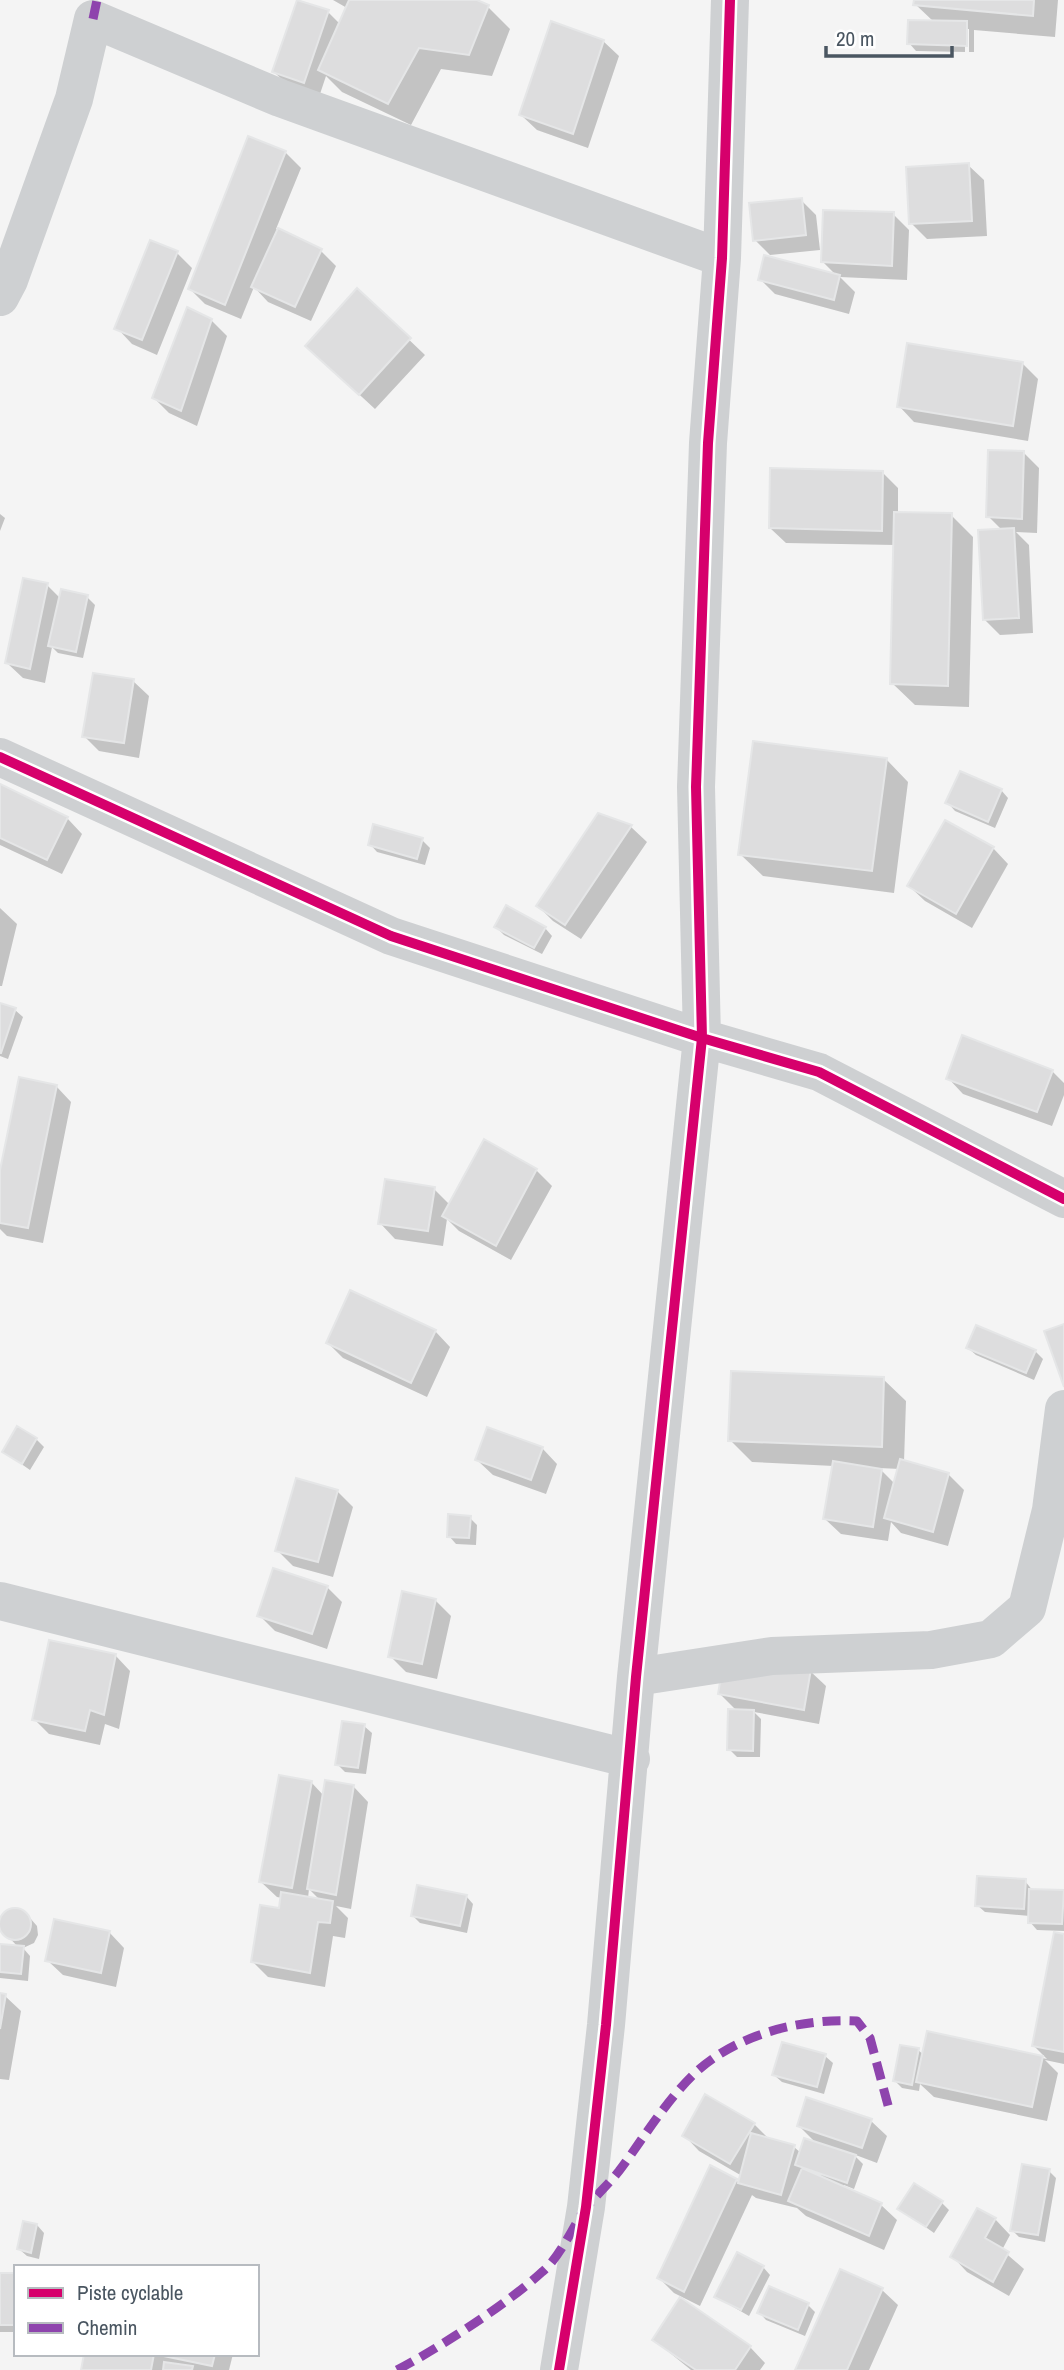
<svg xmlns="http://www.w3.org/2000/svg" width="1064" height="2370" font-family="'Archivo Narrow',sans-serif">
<rect width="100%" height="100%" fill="#f4f4f4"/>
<!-- shadow -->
<path fill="#0003" fill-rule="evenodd" d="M333 0H473L488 7 510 29 492 76 441 69 411 125 342 92 326 76 319 97 290 87 274 72 328 12 340 24 347 8Z
M915 0H1058L1055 37 974 30V52H969V29H965V52L916 51 909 43 934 22 915 4Z
M603 41 619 56 588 148 537 130 521 115Z
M285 152 301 168 276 229 321 251 336 266 311 321 268 302 254 287 241 319 205 304 190 289Z
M968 165 984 180 987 236 927 239 911 223Z
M801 200 816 215 820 250 770 255 755 240Z
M893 214 909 230 907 280 840 277 855 292 849 314 775 294 760 279 837 276 823 262Z
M177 253 192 268 157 355 132 344 117 328Z
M357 290 425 355 375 409 323 361Z
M211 320 227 336 197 426 169 413 154 398Z
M1022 363 1038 379 1028 441 914 422 899 406Z
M1024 453 1039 468 1037 533 1016 532 1029 545 1033 633 1000 635 985 620 1002 530 988 516Z
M883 473 898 488V514L951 515 973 537 969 707 915 705 892 683 895 545 786 543 770 528Z
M0 514 5 518 0 531Z
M47 585 61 599 87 597 95 605 83 658 58 653 52 647 45 683 23 678 7 663Z
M133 681 149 696 139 758 99 751 84 736Z
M886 759 908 782 894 893 763 876 740 854Z
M0 786 67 818 82 834 62 874 0 845Z
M1001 790 1008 798 995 828 955 811 948 803Z
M599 815 631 827 647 842 581 939 553 921 538 906Z
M422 840 430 848 425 865 377 852 370 844Z
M993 848 1008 864 972 928 925 901 909 886Z
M0 908 17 924 2 986H0Z
M496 927 545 928 552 936 542 954 504 935Z
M0 1004 15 1010 23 1017 8 1059 0 1056Z
M1052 1071 1064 1083V1095L1052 1126 963 1094 948 1078Z
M56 1086 71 1102 43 1243 7 1236 0 1229V1179Z
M485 1141 536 1170 552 1186 511 1260 459 1231 447 1219 443 1246 395 1239 380 1223 434 1189 450 1205Z
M435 1331 450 1347 427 1397 343 1358 328 1343Z
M968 1348 1035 1351 1043 1359 1034 1380 976 1355Z
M883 1379 906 1401 904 1462 948 1474 964 1490 948 1546 901 1533 891 1522 888 1541 841 1534 825 1519 834 1466 752 1462 730 1440ZM879 1468 900 1469 895 1484Z
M36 1439 44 1447 30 1470 4 1452Z
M542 1448 557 1464 546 1494 493 1475 477 1460Z
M337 1491 353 1507 333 1577 293 1566 277 1550Z
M470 1518 477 1525 476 1545 456 1544 449 1536Z
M327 1587 342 1602 327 1649 275 1631 259 1615Z
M435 1600 451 1616 437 1679 406 1672 390 1656Z
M115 1655 130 1671 119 1729 105 1724 100 1745 49 1734 34 1719Z
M810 1671 826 1686 819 1724 754 1712 761 1719 760 1757H737L729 1749 737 1711 719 1693Z
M364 1726 372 1733 366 1774 345 1772 337 1764Z
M311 1782 324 1796 353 1786 368 1802 351 1909 336 1906 348 1918 345 1938 333 1936 325 1987 268 1977 253 1962 280 1910 282 1898 277 1897 261 1882ZM309 1889 321 1901 308 1898Z
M1025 1881 1033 1891 1064 1893V1931L1037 1930 1030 1922V1916L985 1912 977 1905Z
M466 1896 473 1904 467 1933 420 1923 413 1916Z
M13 1909 23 1910 37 1926 38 1935 34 1943 23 1948 30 1956 28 1981 0 1978V1946L19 1948 1 1929 0 1921 5 1913Z
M109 1932 124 1948 116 1987 63 1975 47 1960Z
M1064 1936V2064L1045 2060 1058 2073 1047 2121 934 2097 920 2084 919 2091 902 2088 894 2080 918 2050 924 2055 928 2034 1047 2059 1034 2046Z
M0 1995 5 1996 21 2011 9 2080 0 2079Z
M825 2056 833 2063 824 2094 782 2082 774 2075Z
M871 2121 887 2136 877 2163 853 2154 863 2164 854 2189 844 2185 843 2188 881 2205 897 2220 884 2250 806 2216 797 2208 756 2198 752 2195 700 2306 674 2293 659 2278 736 2180 740 2184 742 2176 699 2151 684 2135 754 2124 770 2140 794 2147 801 2153 817 2144 799 2126Z
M1049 2171 1056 2178 1045 2242 1019 2237 1012 2230Z
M942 2203 949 2210 934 2233 899 2208Z
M995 2219 1010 2235 1002 2250 1024 2269 1009 2296 967 2272 952 2256Z
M37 2225 44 2233 39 2259 27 2256 19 2249Z
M763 2267 770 2275 749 2316 716 2297Z
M0 2275H16V2332H0Z
M882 2290 898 2305 869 2370H797Z
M808 2305 815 2312 805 2336 766 2320 759 2312Z
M654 2340 750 2347 765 2363 760 2370H691Z
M142 2354 155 2356 233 2354 229 2370H83Z"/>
<!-- building -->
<path fill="#ddddde" stroke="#e5e6e7" stroke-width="2" d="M297 0 329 10 304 83 272 72Z
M349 0H477L489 5 469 55 419 48 388 104 318 70Z
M914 0H1034L1033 16 913 5Z
M908 20 967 21V46L907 44Z
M551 21 604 40 573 134 519 115Z
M248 136 286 151 225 305 188 289Z
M969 163 972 221 909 224 906 167Z
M802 198 806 235 753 241 749 203Z
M823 210 894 212 892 266 821 262Z
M278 228 322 249 295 307 251 287Z
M150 240 178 251 142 340 114 329Z
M764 255 840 275 834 300 758 280Z
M357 288 411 338 359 395 305 346Z
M187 307 212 319 181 411 152 398Z
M907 343 1023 362 1013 426 897 407Z
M988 450 1024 451 1022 519 986 517Z
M770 468 883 471 882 531 769 528Z
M894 512 952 513 948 686 890 684Z
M1014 528 1019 618 983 620 978 530Z
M23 578 48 583 30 669 5 663Z
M61 589 88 595 76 652 48 646Z
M93 673 134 679 124 743 82 737Z
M753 741 887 758 872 871 738 855Z
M960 771 1002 789 988 822 945 803Z
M0 784 68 817 47 860 0 838Z
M598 813 632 825 565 925 536 906Z
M945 820 994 847 956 914 907 886Z
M373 824 423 838 417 859 368 845Z
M506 905 546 927 534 948 494 927Z
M0 1003 16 1008 1 1053H0Z
M962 1035 1053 1070 1037 1112 946 1079Z
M19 1077 57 1085 28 1228 0 1223V1170Z
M484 1139 537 1169 496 1246 442 1216Z
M385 1179 435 1187 428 1231 378 1224Z
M350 1290 436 1330 411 1383 326 1343Z
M1064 1324V1387L1044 1331Z
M976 1325 1036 1350 1026 1373 966 1348Z
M731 1371 884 1377 882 1447 728 1441Z
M17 1426 37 1438 22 1464 2 1452Z
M487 1427 543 1447 531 1480 475 1460Z
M900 1459 949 1473 933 1532 884 1518Z
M833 1461 882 1469 873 1527 823 1519Z
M296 1478 338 1490 318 1562 275 1551Z
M448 1514 471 1516 469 1538 447 1537Z
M273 1568 328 1586 312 1634 257 1616Z
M402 1591 436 1599 422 1664 388 1657Z
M49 1640 116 1654 104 1715 90 1710 85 1731 32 1720Z
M725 1653 811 1669 804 1710 718 1694Z
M728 1709 754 1710 753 1751 727 1750Z
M342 1721 365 1724 358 1768 335 1765Z
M279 1775 312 1781 292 1888 259 1882Z
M325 1780 354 1785 336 1895 307 1889Z
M977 1876 1026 1879 1024 1909 975 1906Z
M417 1885 467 1895 460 1926 411 1916Z
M1029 1889 1064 1890 1062 1924 1028 1923Z
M281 1892 333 1901 330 1923 318 1922 310 1973 251 1962 260 1905 279 1908Z
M-1 1924a16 16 0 1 1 32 0a16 16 0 1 1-32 0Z
M54 1919 110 1931 101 1973 45 1961Z
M1054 1932 1064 1934V2052L1032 2046Z
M0 1944 24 1946 21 1974 0 1972Z
M0 1993 6 1994 0 2029Z
M927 2031 1043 2056 1032 2107 916 2082Z
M782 2042 826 2054 817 2087 772 2075Z
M900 2045 919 2048 912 2085 893 2081Z
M705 2094 755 2123 730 2164 682 2136Z
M806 2097 872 2119 862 2148 797 2126Z
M751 2133 795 2145 781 2195 738 2183Z
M804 2138 856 2155 847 2183 795 2165Z
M1022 2164 1050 2169 1038 2235 1010 2231Z
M710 2165 737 2179 684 2292 657 2278Z
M802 2168 882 2203 869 2236 788 2201Z
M914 2183 943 2201 926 2227 897 2209Z
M977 2208 996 2218 985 2238 1009 2252 993 2282 950 2257Z
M23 2221 37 2224 31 2253 17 2249Z
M737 2252 764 2266 741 2310 714 2297Z
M840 2269 883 2288 847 2370H795Z
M0 2273H16V2325H0Z
M769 2286 809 2303 798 2330 757 2313Z
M680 2297 751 2346 735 2370H696L652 2340Z
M84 2354H154L151 2370H81Z
M154 2354H215L212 2366Z
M164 2362 193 2366 192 2370H163Z"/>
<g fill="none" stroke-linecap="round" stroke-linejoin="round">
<!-- minor -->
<path stroke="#ced0d2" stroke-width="38" d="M0 297 9 280 74 99 93 19 280 98 722 258
M0 757 391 936 702 1038 819 1072 1064 1199
M0 1601 631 1759
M636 1677 772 1656 931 1650 991 1639 1027 1608 1051 1510 1064 1409
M559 2370 586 2207 606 2025 636 1677 702 1038 696 787 708 443 722 258 730 0"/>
<!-- quiet -->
<path stroke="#8e44ad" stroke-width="9" stroke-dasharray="18 9" stroke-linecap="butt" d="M93 19 97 0
M397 2370C439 2348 507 2304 542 2272 560 2257 571 2230 584 2211 594 2197 608 2185 619 2171 643 2139 665 2102 694 2074 736 2034 801 2018 857 2021L870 2038 889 2109"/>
<!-- cycleway casing -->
<g stroke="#fff" stroke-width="15">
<path id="cycleway" d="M0 757 391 936 702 1038 819 1072 1064 1199
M559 2370 586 2207 606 2025 636 1677 702 1038 696 787 708 443 722 258 730 0"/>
</g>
<!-- cycleway -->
<use href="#cycleway" stroke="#d6006c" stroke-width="10"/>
</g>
<!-- legend -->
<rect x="14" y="2265" width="245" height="91" fill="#ffffff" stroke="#b7bbc0" stroke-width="2"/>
<rect x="28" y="2288" width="35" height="10" fill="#d6006c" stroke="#b7bbc0" stroke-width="2"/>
<text x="77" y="2300" font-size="21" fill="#4a5661">Piste cyclable</text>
<rect x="28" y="2323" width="35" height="10" fill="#8e44ad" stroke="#b7bbc0" stroke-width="2"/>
<text x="77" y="2335" font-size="21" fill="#4a5661">Chemin</text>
<!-- scale -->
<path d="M826 46v10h126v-10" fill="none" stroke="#4a5661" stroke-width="3.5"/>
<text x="836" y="46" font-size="21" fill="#4a5661" stroke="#ffffff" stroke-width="5" paint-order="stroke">20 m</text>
</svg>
